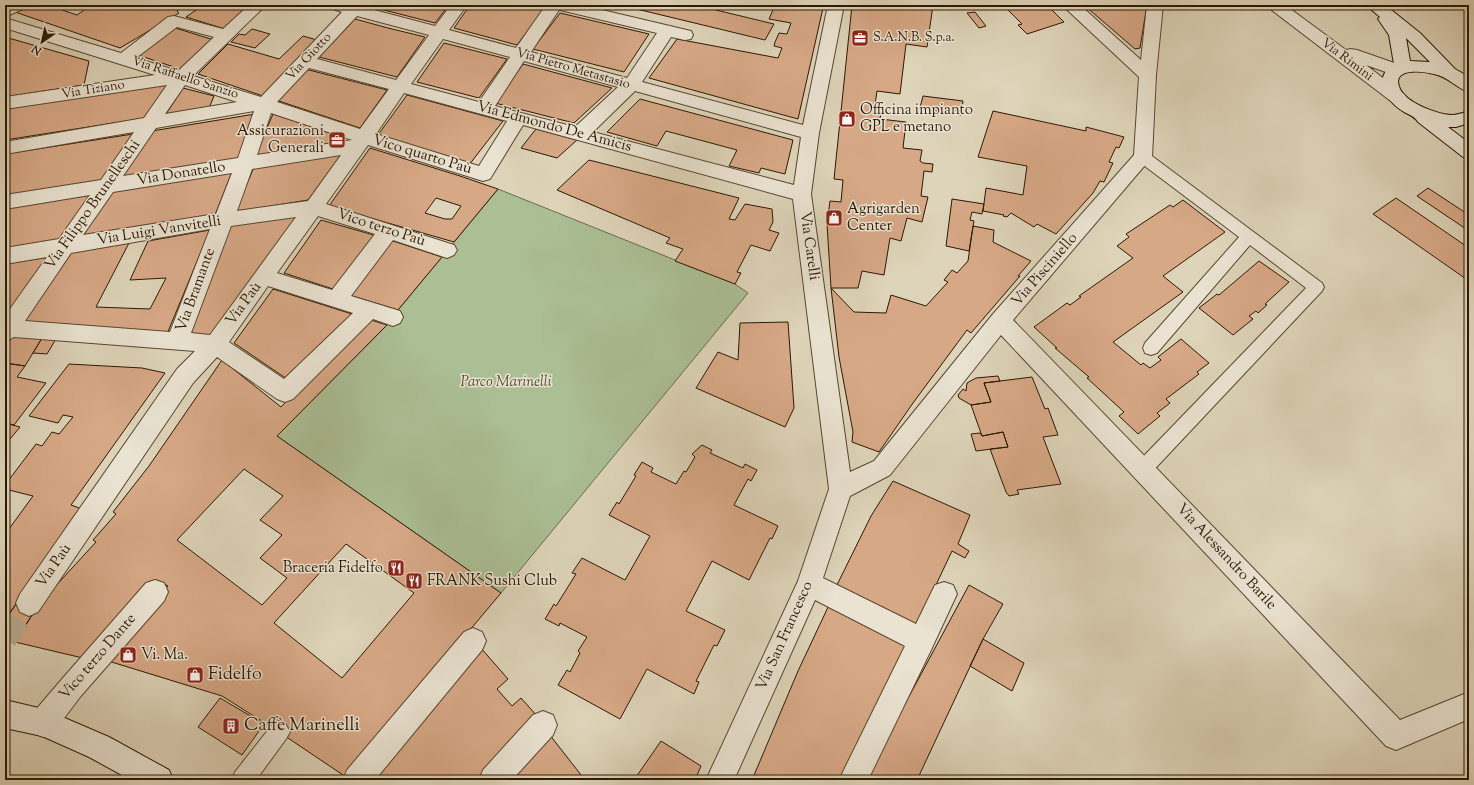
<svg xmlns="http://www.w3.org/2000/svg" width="1474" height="785" font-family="'Sorts Mill Goudy',serif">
<rect width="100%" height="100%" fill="#ded4b9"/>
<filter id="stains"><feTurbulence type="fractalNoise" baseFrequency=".005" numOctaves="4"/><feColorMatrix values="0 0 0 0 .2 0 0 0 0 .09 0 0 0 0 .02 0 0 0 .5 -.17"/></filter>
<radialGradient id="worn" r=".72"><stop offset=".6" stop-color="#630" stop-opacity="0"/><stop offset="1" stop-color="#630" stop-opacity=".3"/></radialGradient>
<!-- green -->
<path fill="#abbe94" stroke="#6c6b4c" d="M498 189 735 284 748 293 501 593 277 436 387 325 398 310Z"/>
<!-- building -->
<path fill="#d7a886" stroke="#2c1803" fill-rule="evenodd" d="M28 5H70L62 10 77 15 91 5 103 9 110 5H185L177 11 179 13 120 48 15 12Z
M203 5H249L225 29 186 17Z
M374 5H449L435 23 372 7Z
M470 5H530L545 8 517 45 454 28Z
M620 5H705L715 7 714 9 716 10 774 24 765 40Z
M775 5H819L818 7 823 8 798 119 649 78 677 39 778 58 782 48 774 46 775 42 779 33 787 34 791 23 769 19Z
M852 5H933L927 47 906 44 900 94 877 91 874 112 881 113 880 119 906 122 903 148 922 150 920 161 923 163 933 164 932 172 924 171 921 196 928 197 922 222 907 218 901 241 890 238 884 275 862 271 858 288H831L827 224 830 201 841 202 843 180 834 179Z
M1003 5H1047L1064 22 1027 34 1018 25 1022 24Z
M1084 5H1147L1140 48 1135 49Z
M975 12 986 26 979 28 967 13Z
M560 13 649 34 624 72 533 49Z
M355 19 388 28 425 37 397 77 319 57Z
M172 27 214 40 183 70 138 55Z
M252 29 270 34 255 48 231 42 239 34 245 35Z
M303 36 317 40 263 96 198 74 228 44 279 59Z
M5 37 89 61 84 85 5 97Z
M444 43 507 59 479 98 417 82Z
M523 64 612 88 574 123 495 103Z
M305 69 387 90 360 128 276 100Z
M169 83 146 118 5 140V108Z
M183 88 214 96 209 108 166 114Z
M407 95 503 121 469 165 378 135Z
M923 96 963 101 961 115 920 108Z
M640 99 793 140 785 174 761 168 759 173 729 166 737 150 666 131 657 146 607 132Z
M993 111 1086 131V127L1124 137 1119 148 1116 147 1109 162 1113 163 1104 182 1100 181 1093 193 1056 234 1037 224 1034 227 1011 213 1007 217 1003 216 1004 215 983 211 986 188 1023 195 1027 166 978 157Z
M255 114 238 159 121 178 152 131Z
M273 114 345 138 343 142 255 156Z
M536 129 577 140 557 158 521 148Z
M133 134 102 181 5 196V154Z
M370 148 460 176 498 189 454 242 329 206ZM436 198 461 206 452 219H445L425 213Z
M336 154 340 156 308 200 235 212 254 167Z
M589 160 739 198 729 219 735 220 745 204 772 209 773 222 769 230 779 233 770 251 751 245 737 272 741 273 735 284 675 261 683 249 666 243 670 238 557 190Z
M232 172 215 215 80 238 111 191Z
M1428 188 1469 215V231L1417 196Z
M91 195 59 241 5 250V208Z
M1396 198 1469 248V281L1373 214Z
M952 199 984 204 982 214 972 212 970 220 974 221 969 251 946 246Z
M1183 200 1225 232 1163 276 1183 292 1113 342 1141 365 1143 363 1150 368 1161 360 1158 357 1181 339 1209 363 1197 372 1199 374 1166 399 1170 403 1157 413 1160 416 1138 434 1119 416 1124 412 1087 378 1089 377 1055 348H1057L1034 327 1067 303 1070 305 1081 297 1079 296 1133 258 1117 246 1129 237 1126 234 1170 205 1173 207Z
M298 215 208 338 186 336 229 226Z
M321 220 377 236 336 290 284 273Z
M973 226 994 230 993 242 1031 261 1018 276H1020L971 333 967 330 913 403 879 452 852 442 853 432 839 357 831 288 854 312 886 313 891 295 926 306 948 282 944 280 952 270 957 273 968 261Z
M210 230 167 334 23 323 72 252 129 243 96 307 150 309 166 278 130 280 148 241Z
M390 240 442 257 398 310 349 295Z
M49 257 5 319V264Z
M1259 261 1289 282 1265 304 1267 305 1258 313 1256 311 1249 316 1253 319 1233 335 1199 308 1217 294 1219 295Z
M273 289 352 314 290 381 234 343Z
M368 319 387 325 277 436 501 593 346 777 279 732 222 696 105 660 168 586 157 580 87 659 15 642 39 604 96 542 93 540 116 514 113 512 149 466 222 360 281 407ZM244 469 283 496 260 520 282 535 260 558 287 578 262 605 177 540ZM346 544 414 593 342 678 274 623Z
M788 322 794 408 785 427 696 388 718 352 738 360 740 323Z
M13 336 42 338 25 366 5 363V348Z
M42 338 56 339 47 354 33 353Z
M5 363 25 366 17 377 46 383 14 425 5 423Z
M69 364 142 368 165 373 71 505 82 509 5 620V532L6 533 33 496 5 489V485L36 444 42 446 52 432 59 434 73 417 63 415 58 423 29 416Z
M998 376 1000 381 984 383 991 402 971 405 959 398 958 395 963 389 966 391 967 383 976 378Z
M1032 377 1045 409 1048 408 1058 435 1043 437 1061 484 1017 490 1019 494 1009 496 1006 492 990 449 1008 447 1003 432 982 436 971 405 991 402 984 383Z
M5 423 20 427 5 445Z
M1003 432 1008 447 976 451 971 434 980 433 982 436Z
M702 445 712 450 710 453 743 468 745 464 757 470 751 481 748 479 734 505 778 526 772 539 770 538 749 580 712 561 686 611 725 630 717 646 714 645 696 681 699 682 694 694 647 669 620 719 558 685 567 670 570 672 580 653 578 651 587 637 560 623 559 626 545 619 554 604 556 606 576 574 572 573 582 558 625 580 650 536 609 515 617 502 619 504 636 476 634 475 642 462 653 468 651 472 676 484 684 471 686 472 695 457 692 454Z
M893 481 970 515 958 544 969 551 965 558 952 551 916 627 834 591 871 516Z
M969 585 1003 604 983 639 917 780H864Z
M18 601 39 604 15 642 5 640V620Z
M829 605 906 644 843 780H752L798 671Z
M983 639 1024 663 1012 691 970 666Z
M480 647 508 679 497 689 512 706 521 698 537 716 479 780H370Z
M220 698 264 724 242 755 198 727Z
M549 734 585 780H508Z
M661 741 701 766 695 780H634Z"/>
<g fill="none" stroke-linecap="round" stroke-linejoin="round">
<!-- street-tunnel -->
<path stroke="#baae95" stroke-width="24" stroke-dasharray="24 12" stroke-linecap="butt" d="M5 639 29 603"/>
<!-- lane casing -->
<g stroke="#584730" stroke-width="2">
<path id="lane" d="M1143 152 1148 153 1322 283 1324 287 1322 291 1149 475 1143 477 1137 475 1134 469 1137 463 1306 288 1250 245 1157 353 1151 355 1145 353 1143 348 1145 343 1239 237 1138 161 1136 157 1138 153Z
M279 721 286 725 290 732 286 739 256 780H232L235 772 272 725Z"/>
</g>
<!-- street casing -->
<g stroke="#584730" stroke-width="2">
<path id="street" d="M6 5H27L25 8 5 17V6Z
M249 5H266L193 76 261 97 342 12 330 8 328 5H355L435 26 451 5H467L449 30 516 48 546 5H581L691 31 693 35 691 39 685 40 671 37 642 82 803 125 828 5H844L819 133 811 194 850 472 874 461 993 314 1134 155 1139 77 1062 5H1080L1141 60 1147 5H1163L1156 75 1152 157 1013 320 1400 720 1469 692V719L1396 750 1386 746 1001 335 890 475 850 496 823 578 916 624 935 585 944 582 953 585 957 594 931 650 868 780H839L905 646 815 600 734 780H706L798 581 829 489 793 199 523 125 490 179 483 181 368 145 326 204 454 245 457 250 454 255 447 258 393 240 351 296 400 311 403 317 400 323 393 326 373 319 293 399 285 402 277 399 217 357 193 383 38 612 29 616 20 612 16 603 20 594 177 369 195 351 14 337 5 342V316L47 257 5 264V248L59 239 90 195 5 209V195L101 180 134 132 5 154V142L144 118 167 85 5 109V97L155 75 5 28V18L121 53 168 17 174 16 223 29ZM559 10H560L657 33 627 78 531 52ZM357 16 429 35 396 80 317 59ZM177 27 214 37 178 71 136 58ZM443 39 510 57 479 102 411 84ZM524 61 618 87 575 127 495 106ZM309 68 389 89 360 129 277 102ZM185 85 237 102 165 114ZM635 91 801 137 794 185 593 132ZM404 93 507 121 479 166 376 134ZM254 111 238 158 123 176 156 128ZM271 113 352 140 257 155ZM341 155 308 201 237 211 252 169ZM232 173 216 214 83 235 113 192ZM318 216 375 234 332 290 277 273ZM296 217 210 335 191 333 231 226ZM210 229 170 332 25 321 71 253ZM268 286 353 313 284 379 229 342Z
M1267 5H1285L1346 50 1351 49 1357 50 1403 66 1405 70 1403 74 1397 76 1366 65 1404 94 1407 98 1404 102 1398 104 1392 102 1269 8Z
M155 580 164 583 168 592 164 601 80 697 53 733 43 737 33 733 29 723 33 713 62 679 146 583Z
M473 628 482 632 486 641 482 650 375 780H343L347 770 464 632Z
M543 711 553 715 557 725 553 735 512 780H479L483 770 533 715Z"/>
</g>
<!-- secondary casing -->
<g stroke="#2c1803" stroke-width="2">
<path id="secondary" d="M1366 5H1385L1420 33 1455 69 1469 77V92C1456 88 1449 77 1434 74 1422 71 1390 67 1400 89 1406 103 1437 114 1451 115 1457 115 1463 113 1469 111V123L1456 127H1448L1469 143V159L1463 157 1418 122C1415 117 1412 116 1406 113 1393 106 1385 96 1381 82L1386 70 1394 64 1389 35 1378 19 1380 17ZM1406 38 1430 62 1410 61Z
M5 700 43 709 53 713 109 737 169 770 173 780H131L89 757 42 736 5 728Z"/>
</g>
<!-- lane -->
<use href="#lane" fill="#eae3d2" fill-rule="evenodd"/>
<!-- street -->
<use href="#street" fill="#eae3d2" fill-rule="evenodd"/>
<!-- secondary -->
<use href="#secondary" fill="#eae3d2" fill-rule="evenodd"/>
</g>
<!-- icons -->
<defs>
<g id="office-square" transform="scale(0.9)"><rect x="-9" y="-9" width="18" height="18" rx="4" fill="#8f2418" stroke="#eae3d2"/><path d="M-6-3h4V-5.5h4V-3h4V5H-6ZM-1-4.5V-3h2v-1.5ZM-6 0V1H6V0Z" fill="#fff"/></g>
<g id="shop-square" transform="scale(0.9)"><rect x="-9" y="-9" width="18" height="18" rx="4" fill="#8f2418" stroke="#eae3d2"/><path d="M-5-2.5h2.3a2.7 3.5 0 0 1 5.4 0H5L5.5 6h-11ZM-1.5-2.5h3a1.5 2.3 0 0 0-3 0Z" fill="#fff"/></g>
<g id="restaurant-square" transform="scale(0.9)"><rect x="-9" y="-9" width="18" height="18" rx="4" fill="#8f2418" stroke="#eae3d2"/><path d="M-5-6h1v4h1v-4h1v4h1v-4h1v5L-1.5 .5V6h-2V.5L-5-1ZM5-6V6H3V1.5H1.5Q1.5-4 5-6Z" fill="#fff"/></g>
<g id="building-square" transform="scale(0.9)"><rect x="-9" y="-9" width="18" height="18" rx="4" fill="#8f2418" stroke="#eae3d2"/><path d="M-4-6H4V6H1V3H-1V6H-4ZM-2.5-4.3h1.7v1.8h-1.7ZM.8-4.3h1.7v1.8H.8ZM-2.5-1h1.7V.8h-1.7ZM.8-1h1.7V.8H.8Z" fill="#fff"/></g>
</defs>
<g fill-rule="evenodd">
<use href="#office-square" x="860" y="38"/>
<use href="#shop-square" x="847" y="119"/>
<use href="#office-square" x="337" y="140"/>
<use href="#shop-square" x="834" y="218"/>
<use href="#restaurant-square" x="396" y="568"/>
<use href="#restaurant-square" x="414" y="581"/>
<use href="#shop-square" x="128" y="655"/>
<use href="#shop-square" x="195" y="675"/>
<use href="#building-square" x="231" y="726"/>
</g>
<g text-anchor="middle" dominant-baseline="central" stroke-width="3" stroke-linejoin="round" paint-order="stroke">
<!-- far-poi labels -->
<g font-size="13" fill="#2c1803" stroke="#eae3d2" text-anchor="start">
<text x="873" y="38">S.A.N.B. S.p.a.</text>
</g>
<!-- far-street labels -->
<g font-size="13" fill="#2c1803" stroke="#eae3d2">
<text transform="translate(309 57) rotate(-47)">Via Giotto</text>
<text transform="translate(1347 60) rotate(37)">Via Rimini</text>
<text transform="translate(573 69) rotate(16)">Via Pietro Metastasio</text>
<text transform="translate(185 78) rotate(18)">Via Raffaello Sanzio</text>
<text transform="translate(93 90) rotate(-9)">Via Tiziano</text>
</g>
<!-- poi labels -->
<g font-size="15" fill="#2c1803" stroke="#eae3d2" text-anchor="start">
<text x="860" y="110">Officina impianto<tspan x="860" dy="17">GPL e metano</tspan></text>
<text x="324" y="131" text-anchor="end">Assicurazioni<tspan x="324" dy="17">Generali</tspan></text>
<text x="847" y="209">Agrigarden<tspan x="847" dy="17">Center</tspan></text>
<text x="383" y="568" text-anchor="end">Braceria Fidelfo</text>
<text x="427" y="581">FRANK Sushi Club</text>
<text x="141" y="655">Vi. Ma.</text>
</g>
<!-- street labels -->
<g font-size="15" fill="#2c1803" stroke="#eae3d2">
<text transform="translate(554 127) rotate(15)">Via Edmondo De Amicis</text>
<text transform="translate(422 155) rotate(17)">Vico quarto Paù</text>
<text transform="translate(181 174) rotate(-9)">Via Donatello</text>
<text transform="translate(93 205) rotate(-55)">Via Filippo Brunelleschi</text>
<text transform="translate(381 228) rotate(18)">Vico terzo Paù</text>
<text transform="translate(159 231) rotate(-9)">Via Luigi Vanvitelli</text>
<text transform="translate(809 246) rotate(82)">Via Carelli</text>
<text transform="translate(1045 270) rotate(-49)">Via Pisciniello</text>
<text transform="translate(196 290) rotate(-70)">Via Bramante</text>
<text transform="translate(244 304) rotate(-54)">Via Paù</text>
<text transform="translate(1226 557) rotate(47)">Via Alessandro Barile</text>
<text transform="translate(54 566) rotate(-55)">Via Paù</text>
<text transform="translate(785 636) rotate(-66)">Via San Francesco</text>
<text transform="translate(98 657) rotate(-49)">Vico terzo Dante</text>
</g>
<!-- park labels -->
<g font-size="15" font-style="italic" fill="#524a2e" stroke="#eae3d2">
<text x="506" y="382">Parco Marinelli</text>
</g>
<!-- near-poi labels -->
<g font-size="18" fill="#2c1803" stroke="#eae3d2" text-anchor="start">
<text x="208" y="675">Fidelfo</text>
<text x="244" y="726">Caffè Marinelli</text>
</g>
</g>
<!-- margin -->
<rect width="1474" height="785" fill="none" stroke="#ded4b9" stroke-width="20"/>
<rect x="6" y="6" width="1462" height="773" fill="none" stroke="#2c1803" stroke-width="2"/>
<rect x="10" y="10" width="1454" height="765" fill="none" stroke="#2c1803"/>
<!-- north arrow -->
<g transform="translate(42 42) rotate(214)" stroke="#eae3d2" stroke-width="3" paint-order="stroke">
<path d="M0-3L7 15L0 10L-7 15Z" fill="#2c1803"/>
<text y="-6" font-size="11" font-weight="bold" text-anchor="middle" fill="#2c1803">N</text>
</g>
<rect width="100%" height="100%" filter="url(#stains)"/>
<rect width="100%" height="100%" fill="url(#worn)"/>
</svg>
